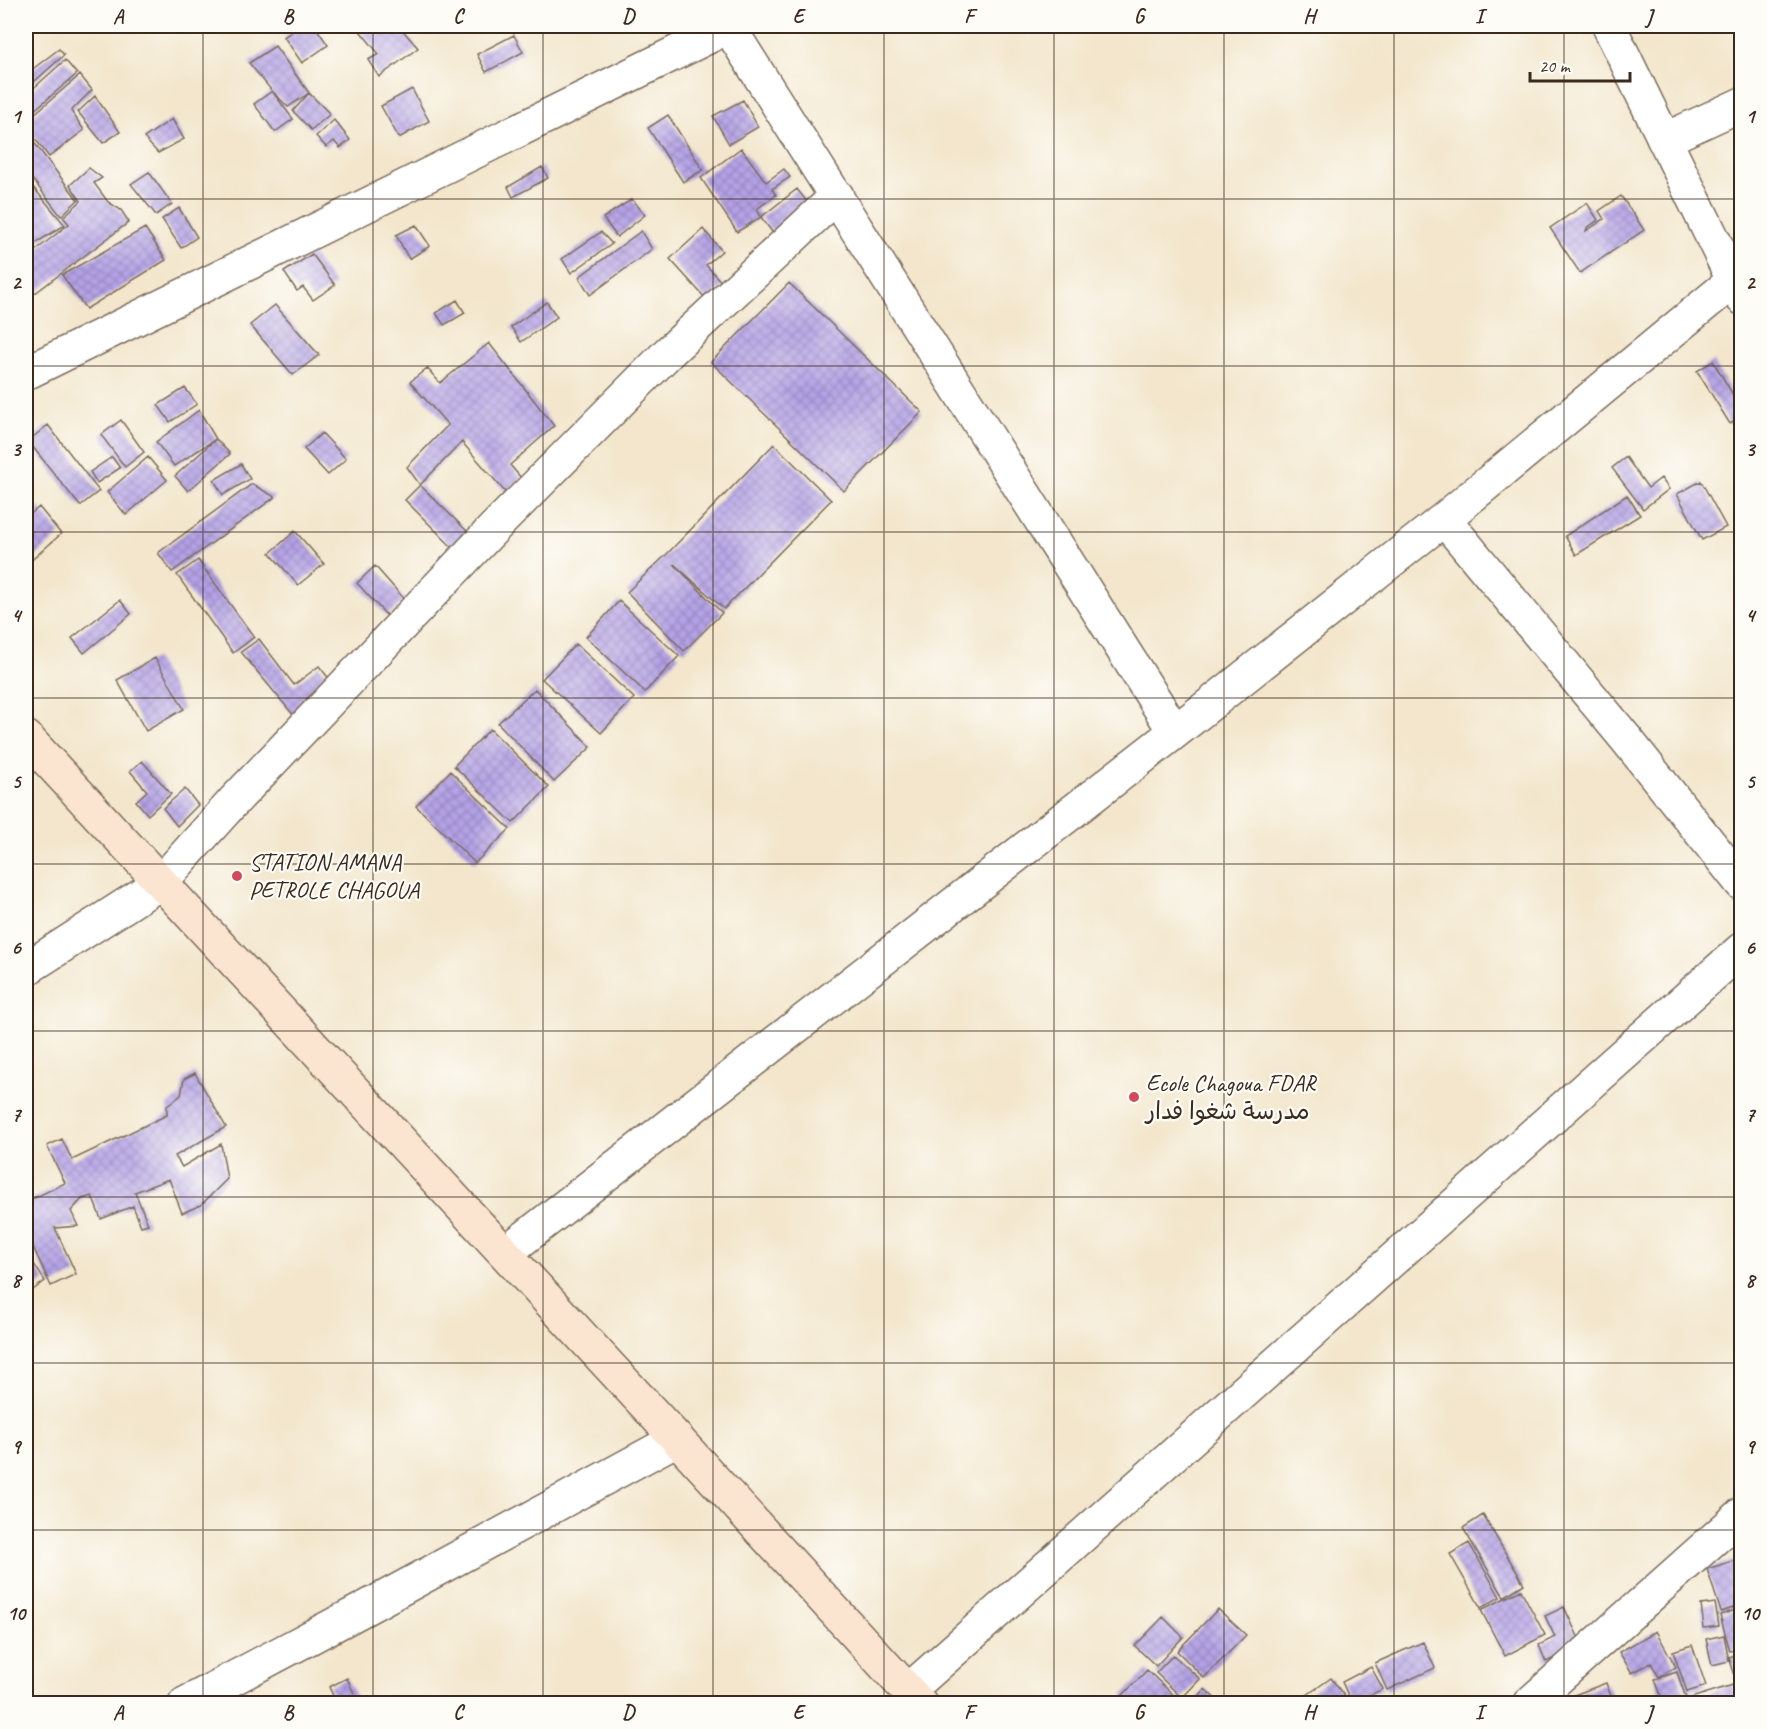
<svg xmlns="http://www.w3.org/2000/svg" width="1767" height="1729" font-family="Caveat,'Playpen Sans Arabic',sans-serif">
<defs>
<pattern id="building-cross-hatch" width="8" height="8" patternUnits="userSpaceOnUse" patternTransform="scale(1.5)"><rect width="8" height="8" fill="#b4a2e7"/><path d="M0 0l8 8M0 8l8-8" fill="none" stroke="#9484bb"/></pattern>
</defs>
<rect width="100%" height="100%" fill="#fdfcf7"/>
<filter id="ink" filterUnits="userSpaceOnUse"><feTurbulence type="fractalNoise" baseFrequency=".0167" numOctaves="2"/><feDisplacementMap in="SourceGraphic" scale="12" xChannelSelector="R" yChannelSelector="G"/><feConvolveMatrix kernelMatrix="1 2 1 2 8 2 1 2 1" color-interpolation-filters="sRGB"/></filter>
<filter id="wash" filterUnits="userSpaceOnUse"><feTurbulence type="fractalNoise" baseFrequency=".008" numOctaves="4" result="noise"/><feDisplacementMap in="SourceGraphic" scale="24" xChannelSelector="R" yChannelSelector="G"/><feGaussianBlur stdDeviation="1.35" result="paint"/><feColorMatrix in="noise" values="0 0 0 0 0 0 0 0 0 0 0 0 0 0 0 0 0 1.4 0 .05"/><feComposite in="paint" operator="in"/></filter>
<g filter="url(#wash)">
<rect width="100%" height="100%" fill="#f3e6cc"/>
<g id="blocks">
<!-- building -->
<path fill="url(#building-cross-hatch)" d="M300 26H315L328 45 302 63 284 37Z
M356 26H399L418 48 379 77 368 60 379 54Z
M514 35 523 52 486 72 477 54Z
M275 46 309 93 330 114 311 130 293 111 309 93 288 107 272 91 293 119 275 132 254 104 272 91 249 63Z
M59 49 64 55 26 89V74Z
M65 60 77 74 26 117V95Z
M80 75 92 90 71 111 84 130 49 157 26 127V121Z
M412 89 429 121 399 138 381 106Z
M95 96 120 132 103 143 78 112Z
M743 100 758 127 729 144 713 116Z
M668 115 703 170 683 182 648 128Z
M172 119 184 139 158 153 144 138Z
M334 120 350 140 340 148 334 141 326 147 316 136Z
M26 132 78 200 61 216 26 171Z
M741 148 766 182 784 169 790 177 772 189 776 195 757 209 761 217 797 189 812 208 775 236 761 217 737 232 701 178Z
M542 167 548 178 513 197 508 187Z
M89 168 102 178 94 183 108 202 121 210 129 222 26 300V258L69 224 63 217 81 201 70 185Z
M149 172 172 204 156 215 131 184Z
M33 187 65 225 34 244 26 233V192Z
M1621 196 1644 230 1580 273 1550 228 1587 203 1598 220 1587 228 1586 231 1604 219 1599 211Z
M632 199 645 215 617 237 603 218Z
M179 208 197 237 181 248 162 219Z
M416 225 430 246 409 259 396 235Z
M145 228 166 260 86 309 62 275Z
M703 229 722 251 706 265 724 285 707 300 670 259Z
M641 231 652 249 590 295 579 277Z
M601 232 612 244 571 273 562 259Z
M312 254 335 285 313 300 303 287 297 291 284 272Z
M789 283 922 412 844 491 711 362Z
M457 300 465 313 444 325 436 313Z
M547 302 557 317 521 342 511 327Z
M275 305 319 355 293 375 250 325Z
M489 343 554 426 510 465 522 479 506 493 462 442 420 485 407 467 448 425 410 382 427 368 440 383Z
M1713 361 1742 410V417L1730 424 1697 371Z
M185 388 197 404 170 422 158 405Z
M199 410 216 439 230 454 188 491 175 476 216 439 174 466 156 442Z
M121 420 144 452 125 467 101 435Z
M48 425 99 491 80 506 28 441Z
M322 433 346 459 328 475 304 449Z
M774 444 831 500 724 609 674 564 722 613 684 651 627 592 666 555Z
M112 457 120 468 97 483 90 472Z
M148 457 167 480 126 515 107 492Z
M1626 457 1648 488 1661 478 1669 489 1643 509 1612 468Z
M241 464 250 479 223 495 214 480Z
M1701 481 1726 527 1702 540 1677 494Z
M252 484 275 497 172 572 158 553Z
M420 485 470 534 455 550 405 500Z
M1627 495 1640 515 1576 555 1565 536Z
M39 507 61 534 26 565V518Z
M295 531 324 564 298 585 270 553Z
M198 560 254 637 233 653 177 575Z
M375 566 405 600 387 616 357 583Z
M120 600 131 614 84 653 72 638Z
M619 601 679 656 645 692 586 637Z
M259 639 294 685 319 666 330 680 306 699 309 705 295 717 241 652Z
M576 644 634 698 601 733 542 679Z
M155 658 184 709 146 731 117 680Z
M535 689 591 747 554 782 498 723Z
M490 729 549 787 513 823 454 766Z
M142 761 171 794 148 815 136 801 147 791 130 771Z
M450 771 510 829 475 863 416 806Z
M185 789 198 805 177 826 163 808Z
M195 1073 226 1127 175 1156 182 1167 221 1144 227 1179 201 1205 182 1213 169 1179 135 1192 148 1224 141 1226 133 1206 101 1219 92 1196 82 1199 71 1211 78 1226 55 1228 76 1274 51 1286 27 1234 26 1235V1202L65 1183 47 1146 62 1139 72 1160 167 1115V1106L181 1095 184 1079Z
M26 1252 45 1281 26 1295Z
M1483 1515 1524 1584 1504 1597 1463 1528Z
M1469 1543 1500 1597 1481 1608 1450 1554Z
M1736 1560 1742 1577V1605L1721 1612 1707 1569Z
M1521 1590 1545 1635 1505 1656 1481 1610Z
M1715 1603 1719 1626 1704 1628 1701 1605Z
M1564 1607 1582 1645 1546 1662 1539 1645 1555 1637 1545 1616Z
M1742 1608V1648L1730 1651 1720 1615Z
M1218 1609 1246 1635 1204 1678 1177 1651Z
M1163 1617 1183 1637 1156 1666 1135 1646Z
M1656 1631 1676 1667 1659 1677 1651 1663 1632 1673 1619 1652Z
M1724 1635 1729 1661 1712 1665 1706 1639Z
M1423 1642 1435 1668 1387 1690 1375 1663Z
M1692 1645 1706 1686 1687 1692 1673 1651Z
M1742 1653V1681L1737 1682 1729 1657Z
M1173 1655 1200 1679 1182 1698 1156 1673Z
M1371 1667 1383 1689 1352 1704 1342 1682Z
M1147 1670 1183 1704H1132L1123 1695Z
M1677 1672 1688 1704H1664L1655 1679Z
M347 1678 359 1704H337L329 1687Z
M1331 1678 1350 1704H1299L1297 1702Z
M1606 1683 1614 1704H1578L1574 1695Z
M1733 1685 1738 1702 1693 1704 1691 1698Z
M1205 1689 1221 1704H1192Z"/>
</g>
</g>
<g filter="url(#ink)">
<use href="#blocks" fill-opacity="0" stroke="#7b6c5b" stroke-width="1.5"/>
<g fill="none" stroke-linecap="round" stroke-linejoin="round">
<!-- street casing -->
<g stroke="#7b6c5b" stroke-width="36">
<path id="street" d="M728 26 1175 732
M1609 26 1742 298
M1664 140 1742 104
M26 373 730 26
M1444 519 1627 740 1742 884
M26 969 160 883 233 802 495 527 669 352 837 196
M505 1253 1175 732 1444 519 1733 281
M908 1691 1742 949
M185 1704 360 1611 677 1439
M1529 1704 1742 1514"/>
</g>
<!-- secondary casing -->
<g stroke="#7b6c5b" stroke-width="36">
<path id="secondary" d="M26 737 677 1439 920 1704"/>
</g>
<!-- street -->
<use href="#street" stroke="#fff" stroke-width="33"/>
<!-- secondary -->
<use href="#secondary" stroke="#fce5d0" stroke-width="33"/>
</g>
</g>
<!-- grid -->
<path fill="none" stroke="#3b2a1e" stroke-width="1.5" stroke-opacity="0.55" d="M203 26V1704M373 26V1704M543 26V1704M713 26V1704M884 26V1704M1054 26V1704M1224 26V1704M1394 26V1704M1564 26V1704M26 199H1742M26 366H1742M26 532H1742M26 698H1742M26 864H1742M26 1031H1742M26 1197H1742M26 1363H1742M26 1530H1742"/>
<!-- markers -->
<g fill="#d1495b" stroke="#fdfcf7" stroke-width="2">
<circle cx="237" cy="876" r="6"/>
<circle cx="1134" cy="1097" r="6"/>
</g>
<g text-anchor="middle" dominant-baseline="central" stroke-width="4.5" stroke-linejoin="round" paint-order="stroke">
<!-- poi labels -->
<g font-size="24" fill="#3b2a1e" stroke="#fdfcf7" text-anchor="start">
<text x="249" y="862">STATION AMANA<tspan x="249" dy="28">PETROLE CHAGOUA</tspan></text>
<text x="1146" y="1083">Ecole Chagoua FDAR<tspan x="1146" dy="28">مدرسة شغوا فدار</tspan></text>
</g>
</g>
<!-- margin -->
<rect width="1767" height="1729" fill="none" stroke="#fdfcf7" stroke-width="66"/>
<!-- scale -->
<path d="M1530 72v9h100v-9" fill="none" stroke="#3b2a1e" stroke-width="3"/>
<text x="1539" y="72" font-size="18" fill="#3b2a1e" stroke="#fdfcf7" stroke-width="4.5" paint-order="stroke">20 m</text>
<rect x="33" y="33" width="1701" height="1663" fill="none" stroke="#3b2a1e" stroke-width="2"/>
<g font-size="20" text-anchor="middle" font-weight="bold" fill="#3b2a1e">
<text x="118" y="23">A</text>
<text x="288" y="23">B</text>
<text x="458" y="23">C</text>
<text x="628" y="23">D</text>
<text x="798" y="23">E</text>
<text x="969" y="23">F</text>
<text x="1139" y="23">G</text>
<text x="1309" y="23">H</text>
<text x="1479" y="23">I</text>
<text x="1649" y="23">J</text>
<text x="16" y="123">1</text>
<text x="1750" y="123">1</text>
<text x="16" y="289">2</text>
<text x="1750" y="289">2</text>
<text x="16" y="456">3</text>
<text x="1750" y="456">3</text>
<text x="16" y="622">4</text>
<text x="1750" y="622">4</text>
<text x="16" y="788">5</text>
<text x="1750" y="788">5</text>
<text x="16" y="954">6</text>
<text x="1750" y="954">6</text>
<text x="16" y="1121">7</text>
<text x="1750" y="1121">7</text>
<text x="16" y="1287">8</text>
<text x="1750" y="1287">8</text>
<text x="16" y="1453">9</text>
<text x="1750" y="1453">9</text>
<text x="16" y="1620">10</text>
<text x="1750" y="1620">10</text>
<text x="118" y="1719">A</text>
<text x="288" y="1719">B</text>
<text x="458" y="1719">C</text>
<text x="628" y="1719">D</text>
<text x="798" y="1719">E</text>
<text x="969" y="1719">F</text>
<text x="1139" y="1719">G</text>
<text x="1309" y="1719">H</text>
<text x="1479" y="1719">I</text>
<text x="1649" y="1719">J</text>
</g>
</svg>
